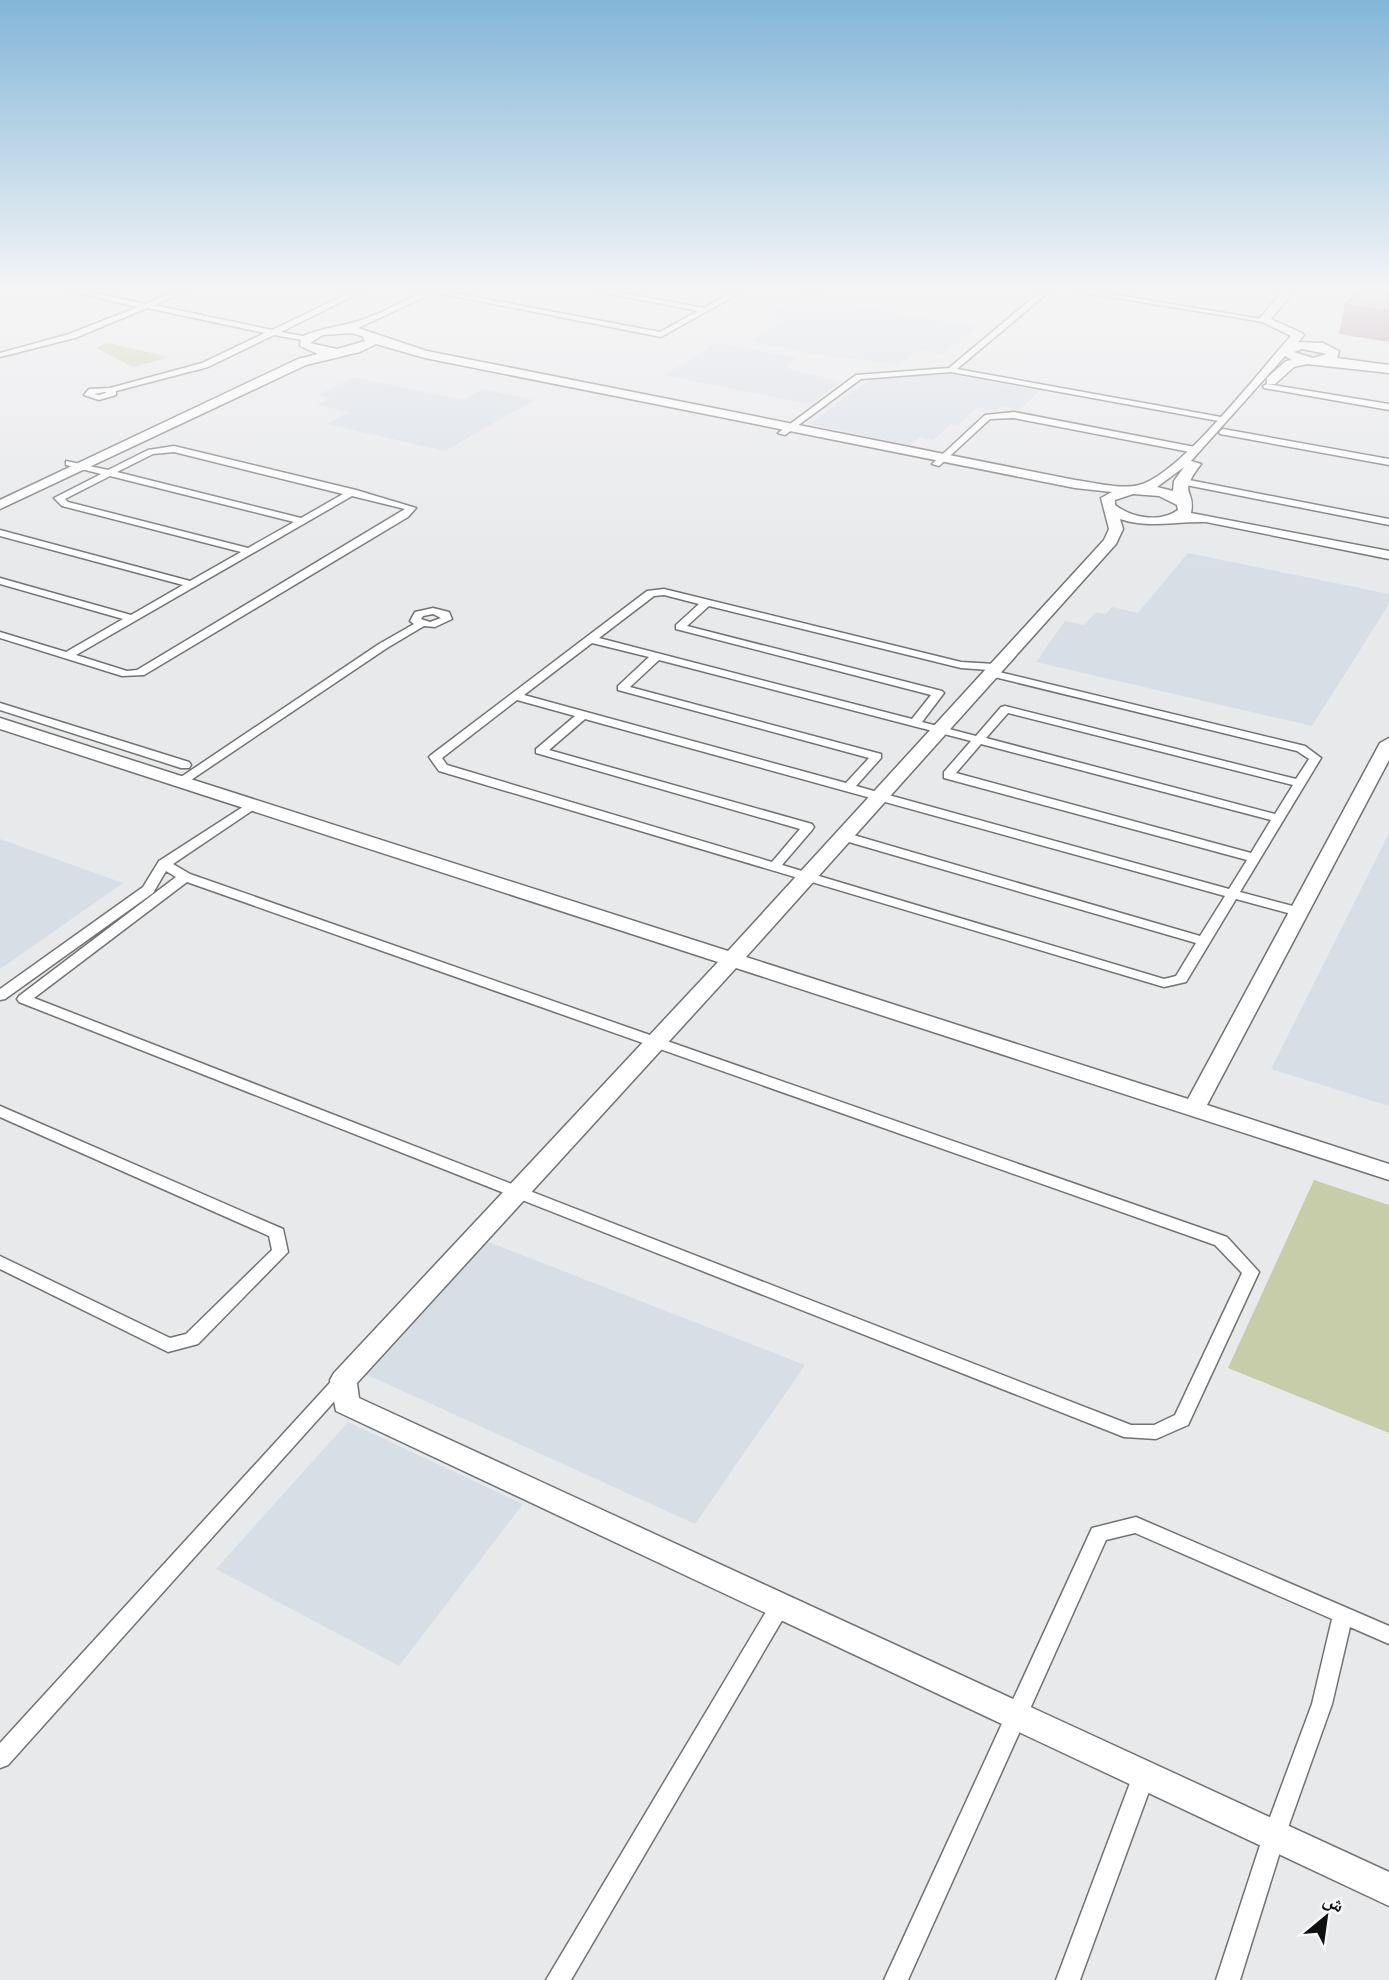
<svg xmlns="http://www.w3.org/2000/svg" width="1389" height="1980" font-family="'PT Sans Narrow','Noto Naskh Arabic',sans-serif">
<rect width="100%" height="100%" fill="#e8e9eb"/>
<!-- built -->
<path fill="#d8dee6" d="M803 292 826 296 821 300 977 327 942 354 919 350 899 364 833 357 749 341 784 320 765 316Z
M716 343 798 358 785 368 841 382 809 404 664 375Z
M942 373 1040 391 1019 410 1002 406 997 410 975 408 958 426 951 424 933 440 920 437 910 445 810 424 869 380Z
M354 377 463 400 482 389 534 400 445 451 327 424 349 412 317 405 330 398 318 395Z
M1188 553 1389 594V604L1312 726 1036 662 1065 621 1084 625 1096 612 1106 614 1112 607 1138 613Z
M1389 833V1106L1271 1069Z
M0 839 123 883 0 969Z
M486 1241 805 1365 695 1524 361 1372Z
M348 1422 523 1504 399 1666 216 1569Z"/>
<!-- green -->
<path fill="#c7cca9" d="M107 343 170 357 133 367 96 348Z
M1314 1180 1389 1205V1433L1228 1368Z"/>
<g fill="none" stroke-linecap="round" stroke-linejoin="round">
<!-- street casing -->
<g stroke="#717273" stroke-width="3">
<path id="street" d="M69 291H84L145 304 176 291H187L154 305 272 330 353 291H363L281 332 308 337V341L274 335 208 367 116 391V395L99 400 84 395 89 389 110 388 202 363 265 333 147 308 75 338 0 357V353L69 334 138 307ZM105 392 106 393 99 395 94 394Z
M428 291H444L660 332 698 311 595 291H612L704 308 734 291H743L661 337Z
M1041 291H1050L957 369 1221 417 1224 418V422L951 372 861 379 785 435 778 433 856 375 949 368Z
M1073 291H1092L1268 320 1264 322Z
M1267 384 1389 404V410L1264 388 1263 386Z
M1014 412 1195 447 1199 450 1195 453 1014 418 990 419 939 466 932 464 985 415Z
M1223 429 1389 459V465L1220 434 1219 432Z
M174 446 356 490 416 508 408 517 144 675 122 676 0 638V632L66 652 123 619 0 584V578L131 615 183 585 0 536V530L190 581 241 552 62 506 54 498 101 474 66 465V461L108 470 148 450ZM174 452 343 494 301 518 117 472 153 454ZM110 476 294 522 248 548 68 502 65 499ZM352 496 405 509 137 670 127 671 76 655Z
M1179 478 1389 519V525L1176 483V479Z
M664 589 961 662 995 664 1000 667 991 670 1305 746 1321 758 1240 892 1304 909 1306 912 1299 916 1236 899 1186 982 1164 987 439 771 429 757 431 755 647 591ZM664 595 699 604 676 625V629L931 695 912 719 599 638 654 596ZM709 606 961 668 989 670 985 673 986 675 1297 751 1309 759 1296 779 1005 706 1001 707 976 736 922 722 944 693 942 691 687 626ZM592 643 649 657 618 686V690L869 758 846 783 524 695ZM659 660 971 741 944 772V778L1247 860 1229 889 856 786 881 758V754L630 687ZM517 700 575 716 536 749V753L800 829 772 862 447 765 442 758ZM1008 713 1293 785 1275 814 986 738ZM585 719 1225 896 1200 936 850 834H842L840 837 842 840 1196 943 1176 976 1164 979 782 865 812 830 814 827 812 824 549 750ZM981 744 1271 820 1251 853 956 773Z
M433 608 449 612 452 619 435 627 424 626 387 648 185 784 181 785 175 781 379 644 414 624 410 621 415 612ZM433 614 441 618 430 622 421 619 423 616Z
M0 703 189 762 191 765 189 768H181L0 710Z
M252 801 256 802 258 805 256 808 173 864 190 874 1227 1237 1259 1272 1188 1425 1156 1439 1124 1437 19 1002 17 999 19 996 176 877 166 871 153 893 5 999 0 1000V989L143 887 159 861ZM187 882 1215 1245 1242 1273 1175 1415 1154 1425H1131L34 998Z
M0 1106 283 1229 288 1252 198 1344 168 1352 0 1269V1256L170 1338 186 1334 272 1250 269 1236 0 1117Z
M343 1373 349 1375 352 1380 349 1385 8 1765 0 1768V1743L337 1375Z
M1136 1517 1389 1626V1644L1350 1627 1332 1704 1285 1836 1240 1980H1216L1263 1836 1312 1704 1332 1619 1135 1533 1106 1540 908 1980H884L1092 1528Z
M780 1597 787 1600 790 1606 787 1612 571 1980H546L773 1600Z
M1144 1765 1152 1768 1155 1775 1080 1980H1056L1133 1775 1136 1768Z"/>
</g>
<!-- secondary casing -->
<g stroke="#717273" stroke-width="3">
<path id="secondary" d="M424 291H438L358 328 427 351 1075 480C1093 482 1121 490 1139 485 1181 474 1259 371 1291 336L1258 320 1283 291H1294L1271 319 1302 333 1304 335 1298 342 1323 343 1339 351 1337 358 1389 365V373L1307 364 1294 367 1275 384H1267V378L1286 361 1292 360 1285 356 1191 461 1201 464C1176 497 1196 487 1191 513L1389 551V559L1206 522C1176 521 1150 529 1120 519L1123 529 1116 544 746 957 1188 1099 1380 743 1389 738V760L1207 1105 1389 1164V1180L736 968 357 1383 359 1398 1389 1872V1906L336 1411 330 1380 334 1373 718 962 0 729V718L728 951 1104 540 1109 529 1101 498 1112 492 1075 488 425 358 376 344 360 352 306 365 0 509V500L298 359 318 354 300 346 301 337C322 327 343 327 364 319 385 312 404 300 424 291ZM351 333 362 336 365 341 337 349 310 343 323 335ZM1302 349 1327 354 1313 358 1294 352ZM1184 467 1174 481 1173 491 1157 487ZM1133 494 1159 496 1177 505 1178 510C1160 523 1132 518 1115 505V500Z"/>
</g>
<!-- street -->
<use href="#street" fill="#fff" fill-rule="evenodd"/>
<!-- secondary -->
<use href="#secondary" fill="#fff" fill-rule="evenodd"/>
</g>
<!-- wall -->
<path fill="#ae8d99" d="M1356 291H1389V342L1339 334 1345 305 1355 294Z"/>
<!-- building -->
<path fill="#caa4b2" stroke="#8d737d" stroke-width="2" d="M1358 291H1389V312L1345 305Z"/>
<!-- sky -->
<linearGradient id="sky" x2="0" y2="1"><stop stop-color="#83b6d8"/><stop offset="0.51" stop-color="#f5f5f6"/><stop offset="1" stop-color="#f5f5f6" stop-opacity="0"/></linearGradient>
<rect width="1389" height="568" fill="url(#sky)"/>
<!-- north arrow -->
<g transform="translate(1326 1917) rotate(29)" stroke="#f5f7f8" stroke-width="5" paint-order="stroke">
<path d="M0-5L12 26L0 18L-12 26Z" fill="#0f1010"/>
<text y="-10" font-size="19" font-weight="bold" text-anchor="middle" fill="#0f1010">ش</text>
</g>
</svg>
